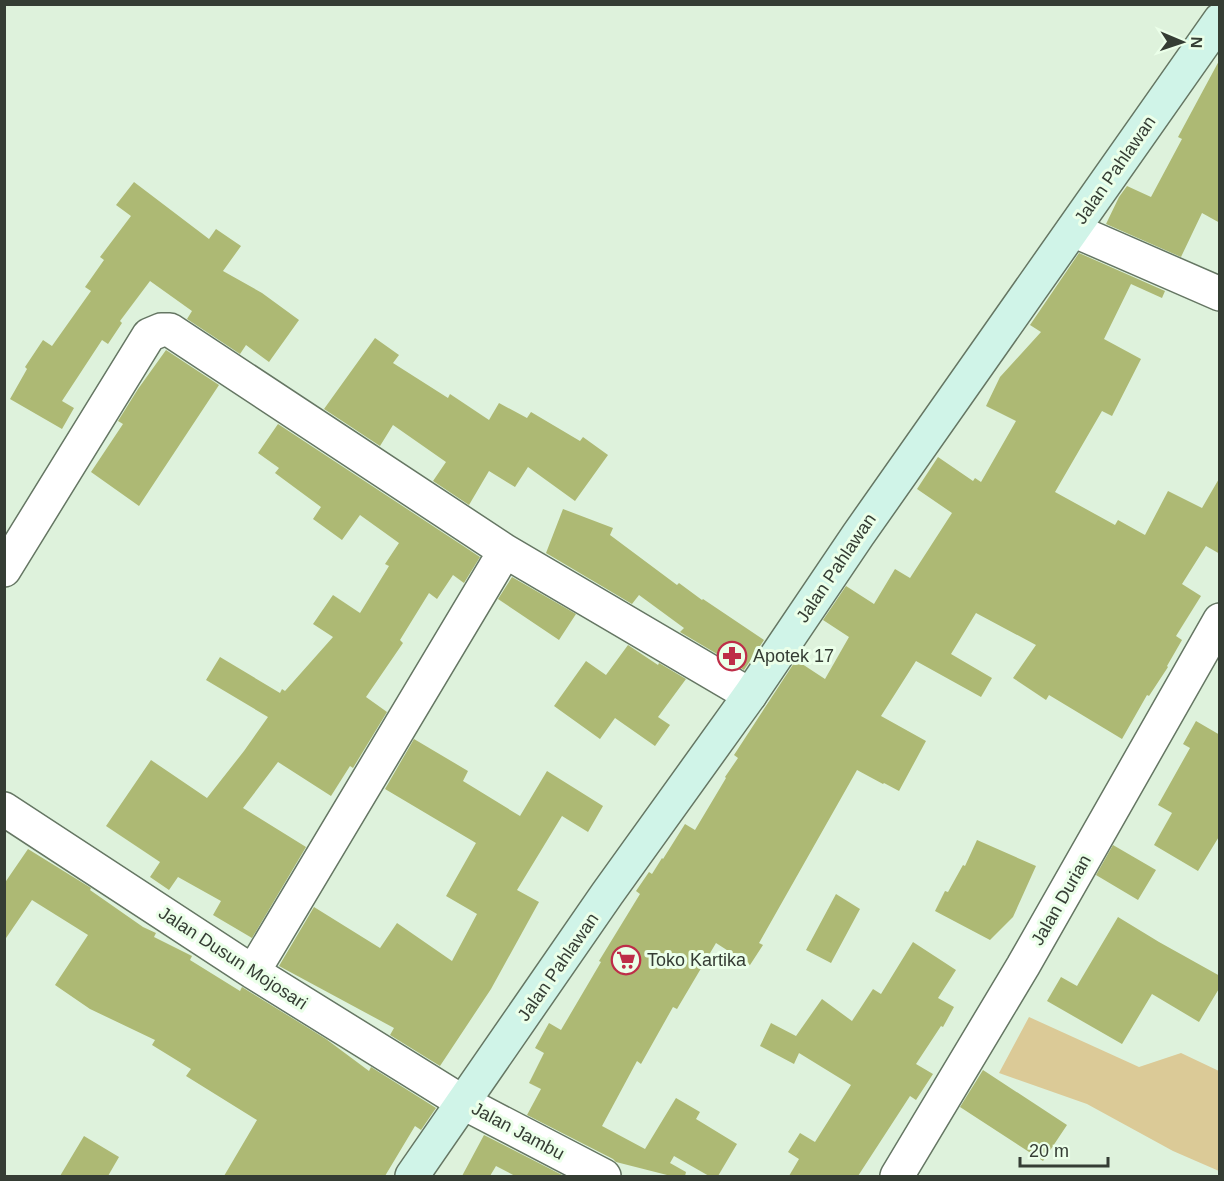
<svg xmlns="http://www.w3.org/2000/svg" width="1224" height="1181" font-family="Arial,sans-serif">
<rect width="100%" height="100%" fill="#def2dc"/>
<!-- green -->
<path fill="#dbca97" d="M1029 1017 1139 1067 1181 1053 1219 1071V1171L1173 1151 1087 1104 999 1073Z"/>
<!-- building -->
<path fill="#adb974" d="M1220 59V223L1202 213 1181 257 1106 224 1119 197 1127 186 1151 197 1182 139 1178 137Z
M134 182 209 239 216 229 241 246 223 271 262 293 299 320 269 362 246 345 240 354 187 319 192 311 150 281 120 321 122 323 108 344 102 340 62 401 74 408 62 429 10 399 27 369 25 367 43 340 52 346 91 291 85 287 104 260 100 257 131 216 116 205Z
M1079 253 1165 291 1162 298 1131 284 1104 339 1141 359 1112 416 1102 411 1055 492 1115 525 1118 520 1145 535 1168 491 1202 508 1220 477V554L1206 546 1182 584 1201 596 1176 636 1182 640 1167 666 1168 667 1149 696 1147 695 1122 739 1049 695 1046 700 1013 678 1036 645 976 613 951 654 992 678 981 697 916 661 881 716 926 741 899 791 884 783 883 784 857 770 759 943 763 945 750 965 716 943 677 1009 673 1007 641 1064 637 1061 602 1126 645 1149 676 1098 700 1112 696 1119 737 1144 718 1176H709L674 1156 670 1163 686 1172 685 1176H671L616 1162 613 1159 527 1115 541 1089 529 1083 544 1053 535 1048 549 1023 561 1030 601 962 599 961 640 894 636 891 649 872 652 874 662 858 663 859 685 824 695 830 726 778 725 777 738 758 734 755 796 660 825 679 849 637 823 620 846 586 874 604 895 569 910 578 952 513 917 489 938 457 973 481 975 478 981 482 1016 421 986 406 1000 377 1041 332 1030 325Z
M375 338 399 355 393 363 448 398 450 394 489 420 499 403 527 418 531 412 580 441 583 437 608 455 575 501 528 467 515 487 489 471 469 505 433 481 446 462 393 425 380 446 324 409Z
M166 350 219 385 139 506 91 472 123 424 118 421 138 389Z
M278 424 480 557 464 583 453 575 437 599 429 593 400 640 403 643 366 697 387 712 353 768 350 766 331 796 278 762 243 808 306 847 252 938 213 915 221 901 178 877 169 890 150 877 160 862 106 826 151 760 207 798 244 751 268 717 206 680 220 657 280 693 282 689 285 691 333 637 313 624 333 595 360 613 389 566 385 564 399 543 360 515 342 540 313 519 321 507 275 473 279 468 258 453Z
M563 509 613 528 610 535 677 585 679 583 702 600 703 599 764 640 744 670 680 632 684 628 639 595 632 604 546 553Z
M512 577 576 614 559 640 498 599Z
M628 645 658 665 659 663 686 679 658 717 670 725 655 746 615 718 600 739 554 706 586 661 606 675Z
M1196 721 1220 735V835L1198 871 1154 845 1172 813 1158 805 1190 748 1183 744Z
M414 739 468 771 463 781 520 816 547 771 603 806 588 832 562 816 517 890 539 902 491 989 440 1066 390 1035 394 1028 279 966 314 907 380 948 397 923 452 961 477 914 446 896 476 843 385 789Z
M977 840 1036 866 1013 917 990 940 935 911 945 891 948 892 963 865 965 866Z
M1113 845 1156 870 1138 900 1096 875Z
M28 849 91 888 90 890 143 927 156 933 154 937 192 956 190 960 240 991 242 987 326 1039 369 1071 371 1067 436 1108 421 1130 415 1126 385 1176H224L257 1120 186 1076 191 1069 152 1045 155 1040 90 1009 55 985 88 935 32 900 4 941V884Z
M836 894 860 909 831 963 806 950Z
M1118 917 1159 942 1220 976V987L1199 1022 1152 994 1122 1044 1047 1001 1061 977 1077 986Z
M913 942 956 970 938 998 954 1007 943 1027 941 1026 916 1064 933 1074 916 1100 910 1096 858 1176H789L799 1159 788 1152 800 1133 815 1142 851 1085 799 1053 794 1064 760 1046 771 1023 796 1036 822 999 852 1021 873 989 881 994Z
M983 1070 1067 1125 1043 1161 960 1107Z
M484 1135 564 1176H515L496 1166 490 1176H462Z
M84 1136 119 1157 108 1176H60Z"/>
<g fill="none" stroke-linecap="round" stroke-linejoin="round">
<!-- minor casing -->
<g stroke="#657663" stroke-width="36">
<path id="minor" d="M1073 230 1220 294
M4 570 149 335 161 330H170L505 551 750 695
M4 809 253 972 464 1103 604 1176
M253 972 505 551
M897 1176 1023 966 1220 620"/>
</g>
<!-- secondary casing -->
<g stroke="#657663" stroke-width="36">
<path id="secondary" d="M412 1176 607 894 750 695 858 535 1220 20"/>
</g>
<!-- minor -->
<use href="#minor" stroke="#fff" stroke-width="33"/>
<!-- secondary -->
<use href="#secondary" stroke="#d0f4e8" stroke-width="33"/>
</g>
<!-- icons -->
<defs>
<g id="pharmacy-ring" transform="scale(1.5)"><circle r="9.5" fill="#ebffe9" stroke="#be2d48" stroke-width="1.5"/><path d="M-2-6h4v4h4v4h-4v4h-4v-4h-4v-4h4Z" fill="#be2d48"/></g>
<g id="supermarket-ring" transform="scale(1.5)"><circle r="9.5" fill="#ebffe9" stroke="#be2d48" stroke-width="1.5"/><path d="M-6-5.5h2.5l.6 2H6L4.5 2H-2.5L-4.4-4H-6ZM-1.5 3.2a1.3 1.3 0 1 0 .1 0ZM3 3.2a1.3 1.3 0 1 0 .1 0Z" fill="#be2d48"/></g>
</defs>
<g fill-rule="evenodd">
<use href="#pharmacy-ring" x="732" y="656"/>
<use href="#supermarket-ring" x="626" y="960"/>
</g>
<g text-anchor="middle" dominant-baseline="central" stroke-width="6" stroke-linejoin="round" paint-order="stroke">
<!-- street labels -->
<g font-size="18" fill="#353d34" stroke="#ebffe9">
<text transform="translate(1115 170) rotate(-55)">Jalan Pahlawan</text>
<text transform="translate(836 568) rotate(-56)">Jalan Pahlawan</text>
<text transform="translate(1061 900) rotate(-60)">Jalan Durian</text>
<text transform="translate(233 958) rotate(33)">Jalan Dusun Mojosari</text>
<text transform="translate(558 967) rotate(-55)">Jalan Pahlawan</text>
<text transform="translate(518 1131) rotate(28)">Jalan Jambu</text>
</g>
<!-- poi labels -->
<g font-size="18" fill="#353d34" stroke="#ebffe9" text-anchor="start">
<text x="753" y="656">Apotek 17</text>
<text x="647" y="960">Toko Kartika</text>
</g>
</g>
<!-- border -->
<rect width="1224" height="1181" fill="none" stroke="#353d34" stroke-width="12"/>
<!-- north arrow -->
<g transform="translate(1182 42) rotate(92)" stroke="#ebffe9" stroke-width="4.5" paint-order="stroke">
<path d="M0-4.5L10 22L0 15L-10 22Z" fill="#353d34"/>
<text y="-9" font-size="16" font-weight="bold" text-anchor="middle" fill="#353d34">N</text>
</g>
<!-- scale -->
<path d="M1020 1157v9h88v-9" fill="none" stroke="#353d34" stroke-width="3"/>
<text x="1029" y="1157" font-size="18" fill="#353d34" stroke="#ebffe9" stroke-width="4.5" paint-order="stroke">20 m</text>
</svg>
